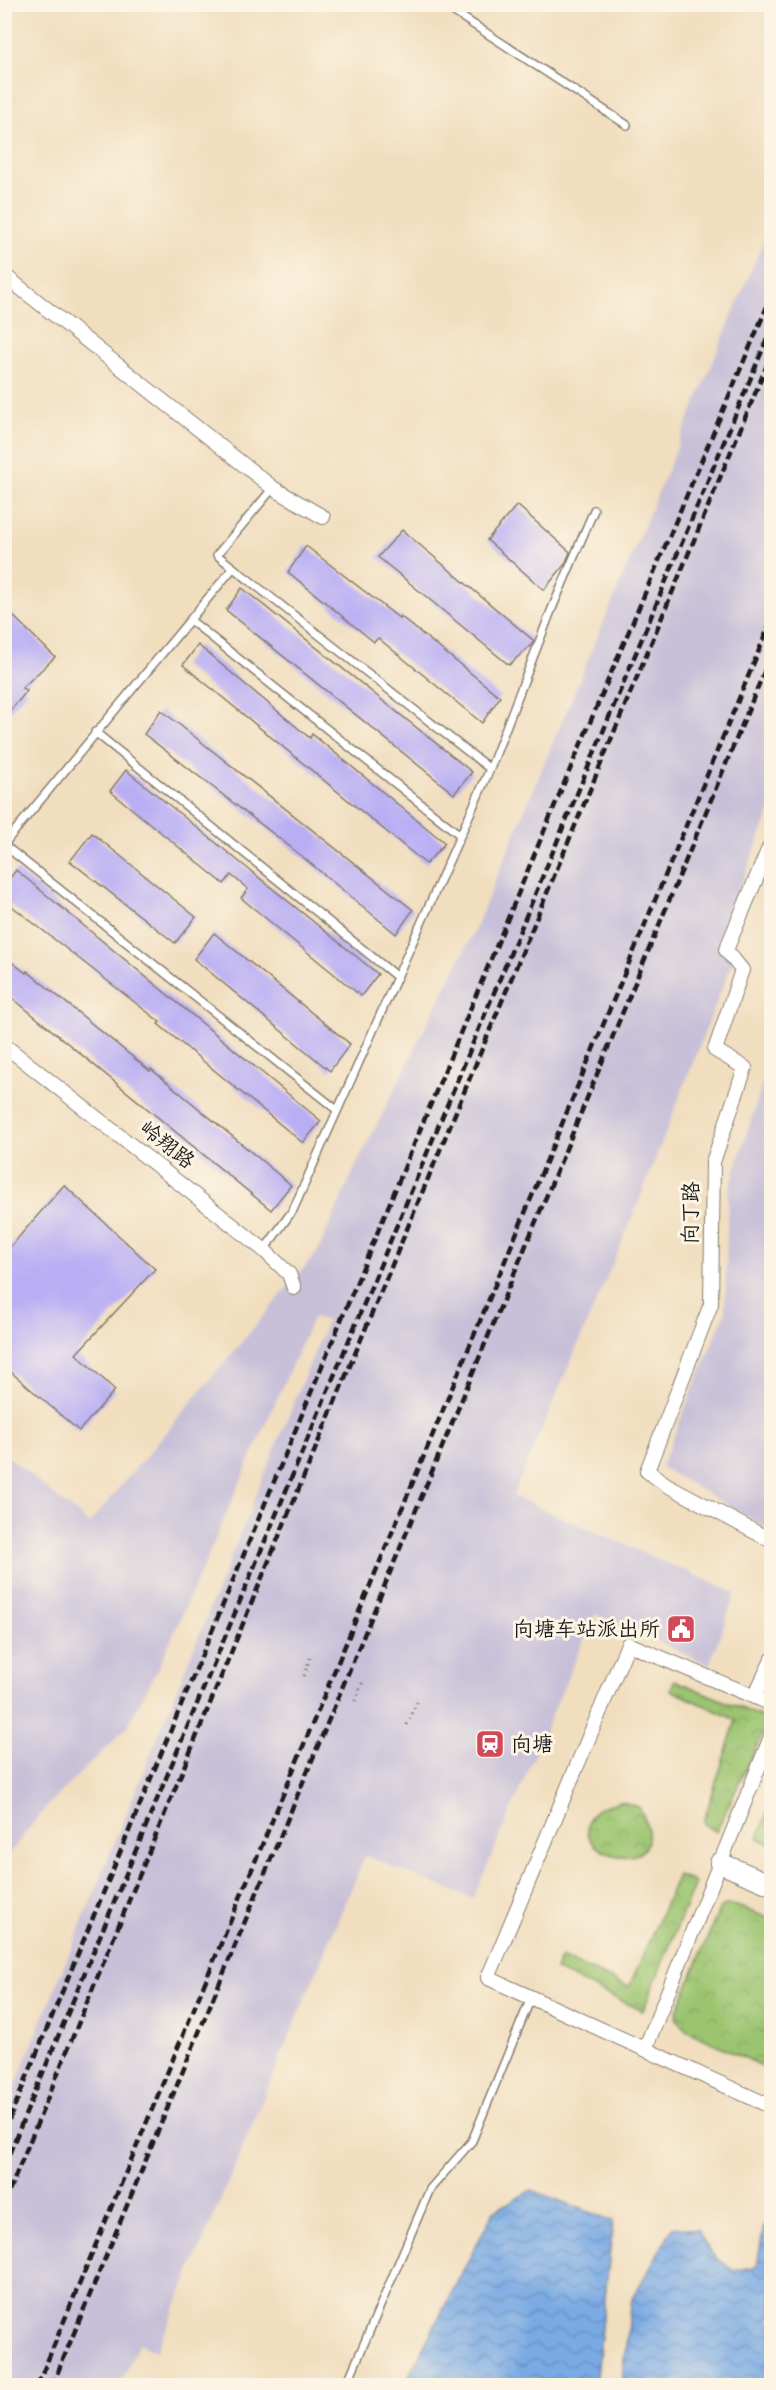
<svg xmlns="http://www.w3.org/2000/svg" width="776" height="2390" font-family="Pangolin,'LXGW WenKai TC',sans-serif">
<defs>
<pattern id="park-crowns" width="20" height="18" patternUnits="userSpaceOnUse" patternTransform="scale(1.5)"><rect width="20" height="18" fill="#9bc470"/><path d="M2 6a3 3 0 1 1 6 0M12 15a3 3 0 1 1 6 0" fill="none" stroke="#85a860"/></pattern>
<pattern id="water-waves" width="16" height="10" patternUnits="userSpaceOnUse" patternTransform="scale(1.5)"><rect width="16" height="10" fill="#7aaae4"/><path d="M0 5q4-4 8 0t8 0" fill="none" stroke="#638ab8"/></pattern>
</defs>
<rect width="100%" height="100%" fill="#fcf5e5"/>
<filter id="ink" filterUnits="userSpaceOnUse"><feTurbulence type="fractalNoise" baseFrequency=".0167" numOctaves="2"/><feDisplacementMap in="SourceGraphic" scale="12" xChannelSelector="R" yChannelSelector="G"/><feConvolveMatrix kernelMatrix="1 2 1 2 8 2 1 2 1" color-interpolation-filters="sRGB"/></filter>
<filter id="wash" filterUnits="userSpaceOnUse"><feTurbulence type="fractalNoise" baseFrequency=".008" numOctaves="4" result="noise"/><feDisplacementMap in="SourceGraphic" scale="24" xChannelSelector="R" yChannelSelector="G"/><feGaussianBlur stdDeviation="1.35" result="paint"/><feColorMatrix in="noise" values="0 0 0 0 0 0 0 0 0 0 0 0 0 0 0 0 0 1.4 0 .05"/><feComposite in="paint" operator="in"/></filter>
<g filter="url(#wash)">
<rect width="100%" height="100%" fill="#f1debf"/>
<!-- industrial -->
<path fill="#c7c0d8" d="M771 223V810L716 947 735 955 631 1221 513 1496 736 1593 709 1665 595 1614 473 1899 365 1856 157 2351 139 2343 120 2385H5V2111L327 1321 313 1317 162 1660 127 1727 45 1808 5 1859V1454L89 1524 318 1251 357 1164 475 929Z
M771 1056H772L771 1530 661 1467 725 1312 728 1193Z"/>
<!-- park -->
<path fill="url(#park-crowns)" stroke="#5c7046" stroke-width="1.5" d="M674 1680 769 1720 716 1832 703 1823 736 1720 671 1690Z
M621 1801 639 1807C683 1886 554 1858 596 1809Z
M771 1801V1844L758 1838Z
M678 1875 695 1883 643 2011 555 1970 561 1957 629 1987Z
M726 1905 737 1906 771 1919V2070L687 2031 676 2019 677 2011 719 1910Z"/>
<!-- water -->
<path fill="url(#water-waves)" stroke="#4b6380" stroke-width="1.5" d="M531 2190 613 2221 596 2385H404L494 2211Z
M764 2226 772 2230 771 2385H621L632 2299 673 2227 698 2230 710 2253 734 2271 757 2266Z"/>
<g id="blocks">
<!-- building -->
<path fill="#b9aef4" d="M517 505 570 552 565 564 544 590 487 540Z
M402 530 534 641 532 644 509 665 378 557Z
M306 546 399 618 400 616 500 697 482 723 378 638 374 642 288 572Z
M242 588 472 772 454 794 226 610Z
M4 607 55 657 22 688 27 691 4 718Z
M198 645 310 738 312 734 445 843 426 864 183 665Z
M161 710 413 910 396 934 293 849 144 734Z
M126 770 378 974 361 996 241 898 248 889 231 875 224 884 110 791Z
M92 833 196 917 175 943 70 861Z
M16 870 321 1121 303 1143 158 1024 160 1022 4 900V886Z
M214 933 350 1044 330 1071 194 959Z
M4 956 26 973 27 971 150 1071 151 1069 291 1185 271 1210 5 992Z
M64 1185 155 1269 76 1354 115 1390 79 1431 4 1366V1254Z"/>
</g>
</g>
<g filter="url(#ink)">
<use href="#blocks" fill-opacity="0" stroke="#867d6e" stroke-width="1.5"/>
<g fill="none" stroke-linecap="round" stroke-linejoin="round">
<!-- lane casing -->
<g stroke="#867d6e" stroke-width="10">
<path id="lane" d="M442 4 627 125
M273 488 217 555 490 769
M190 620 460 835
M95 732 397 977
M4 844 233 568
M4 845 337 1110
M264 1250 293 1210 490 769 551 611 594 510
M346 2386 430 2189 472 2141 531 1998"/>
</g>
<!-- street casing -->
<g stroke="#867d6e" stroke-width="16">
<path id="street" d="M4 275 273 488 323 517
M772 841 726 950 742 970 715 1050 745 1068 713 1162 711 1304 647 1471 667 1485 772 1541
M4 1045 264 1250 289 1274 294 1288
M754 1697 772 1660
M772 1704 628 1644 488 1978 772 2107
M645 2049 772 1734"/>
</g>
<!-- secondary casing -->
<g stroke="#867d6e" stroke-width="22">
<path id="secondary" d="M720 1863 772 1885"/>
</g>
<!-- path -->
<path stroke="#867d6e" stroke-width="3" stroke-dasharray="1.5 4.5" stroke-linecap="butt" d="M304 1676 310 1658
M355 1701 363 1681
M407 1725 417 1702"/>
<!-- lane -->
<use href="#lane" stroke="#fff" stroke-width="7"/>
<!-- street -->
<use href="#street" stroke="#fff" stroke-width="14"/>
<!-- secondary -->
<use href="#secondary" stroke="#fff" stroke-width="20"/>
<!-- rail -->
<path stroke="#1c1c1c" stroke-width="4.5" stroke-dasharray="9 4.5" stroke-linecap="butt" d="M4 2132 557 800 772 295
M4 2166 772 327
M4 2204 277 1541 772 353
M37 2386 772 619
M52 2386 772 653"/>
</g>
</g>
<!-- icons -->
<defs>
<g id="civic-square" transform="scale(1.5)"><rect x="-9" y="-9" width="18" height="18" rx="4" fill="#d1495b" stroke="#fcf5e5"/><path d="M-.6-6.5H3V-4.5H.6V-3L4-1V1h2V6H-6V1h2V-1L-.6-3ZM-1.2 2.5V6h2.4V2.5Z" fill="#fff"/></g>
<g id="station-square" transform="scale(1.5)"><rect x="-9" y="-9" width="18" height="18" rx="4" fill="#d1495b" stroke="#fcf5e5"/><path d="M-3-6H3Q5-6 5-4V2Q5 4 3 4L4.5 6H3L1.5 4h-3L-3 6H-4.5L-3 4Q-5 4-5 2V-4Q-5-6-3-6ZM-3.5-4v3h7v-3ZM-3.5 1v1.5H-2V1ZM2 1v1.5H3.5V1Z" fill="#fff"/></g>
</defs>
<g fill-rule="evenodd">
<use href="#civic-square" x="681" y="1629"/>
<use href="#station-square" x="490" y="1744"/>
</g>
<g text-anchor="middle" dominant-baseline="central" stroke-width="6" stroke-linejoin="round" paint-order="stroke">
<!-- street labels -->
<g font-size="21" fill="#1c1c1c" stroke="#fcf5e5">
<text transform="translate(167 1145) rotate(38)">岭翔路</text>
<text transform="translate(691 1213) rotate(-89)">向丁路</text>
</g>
<!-- poi labels -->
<g font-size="21" fill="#1c1c1c" stroke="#fcf5e5" text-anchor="end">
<text x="660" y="1629">向塘车站派出所</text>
<text x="511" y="1744" text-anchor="start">向塘</text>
</g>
</g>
<!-- margin -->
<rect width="776" height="2390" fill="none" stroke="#fcf5e5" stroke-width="24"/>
</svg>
